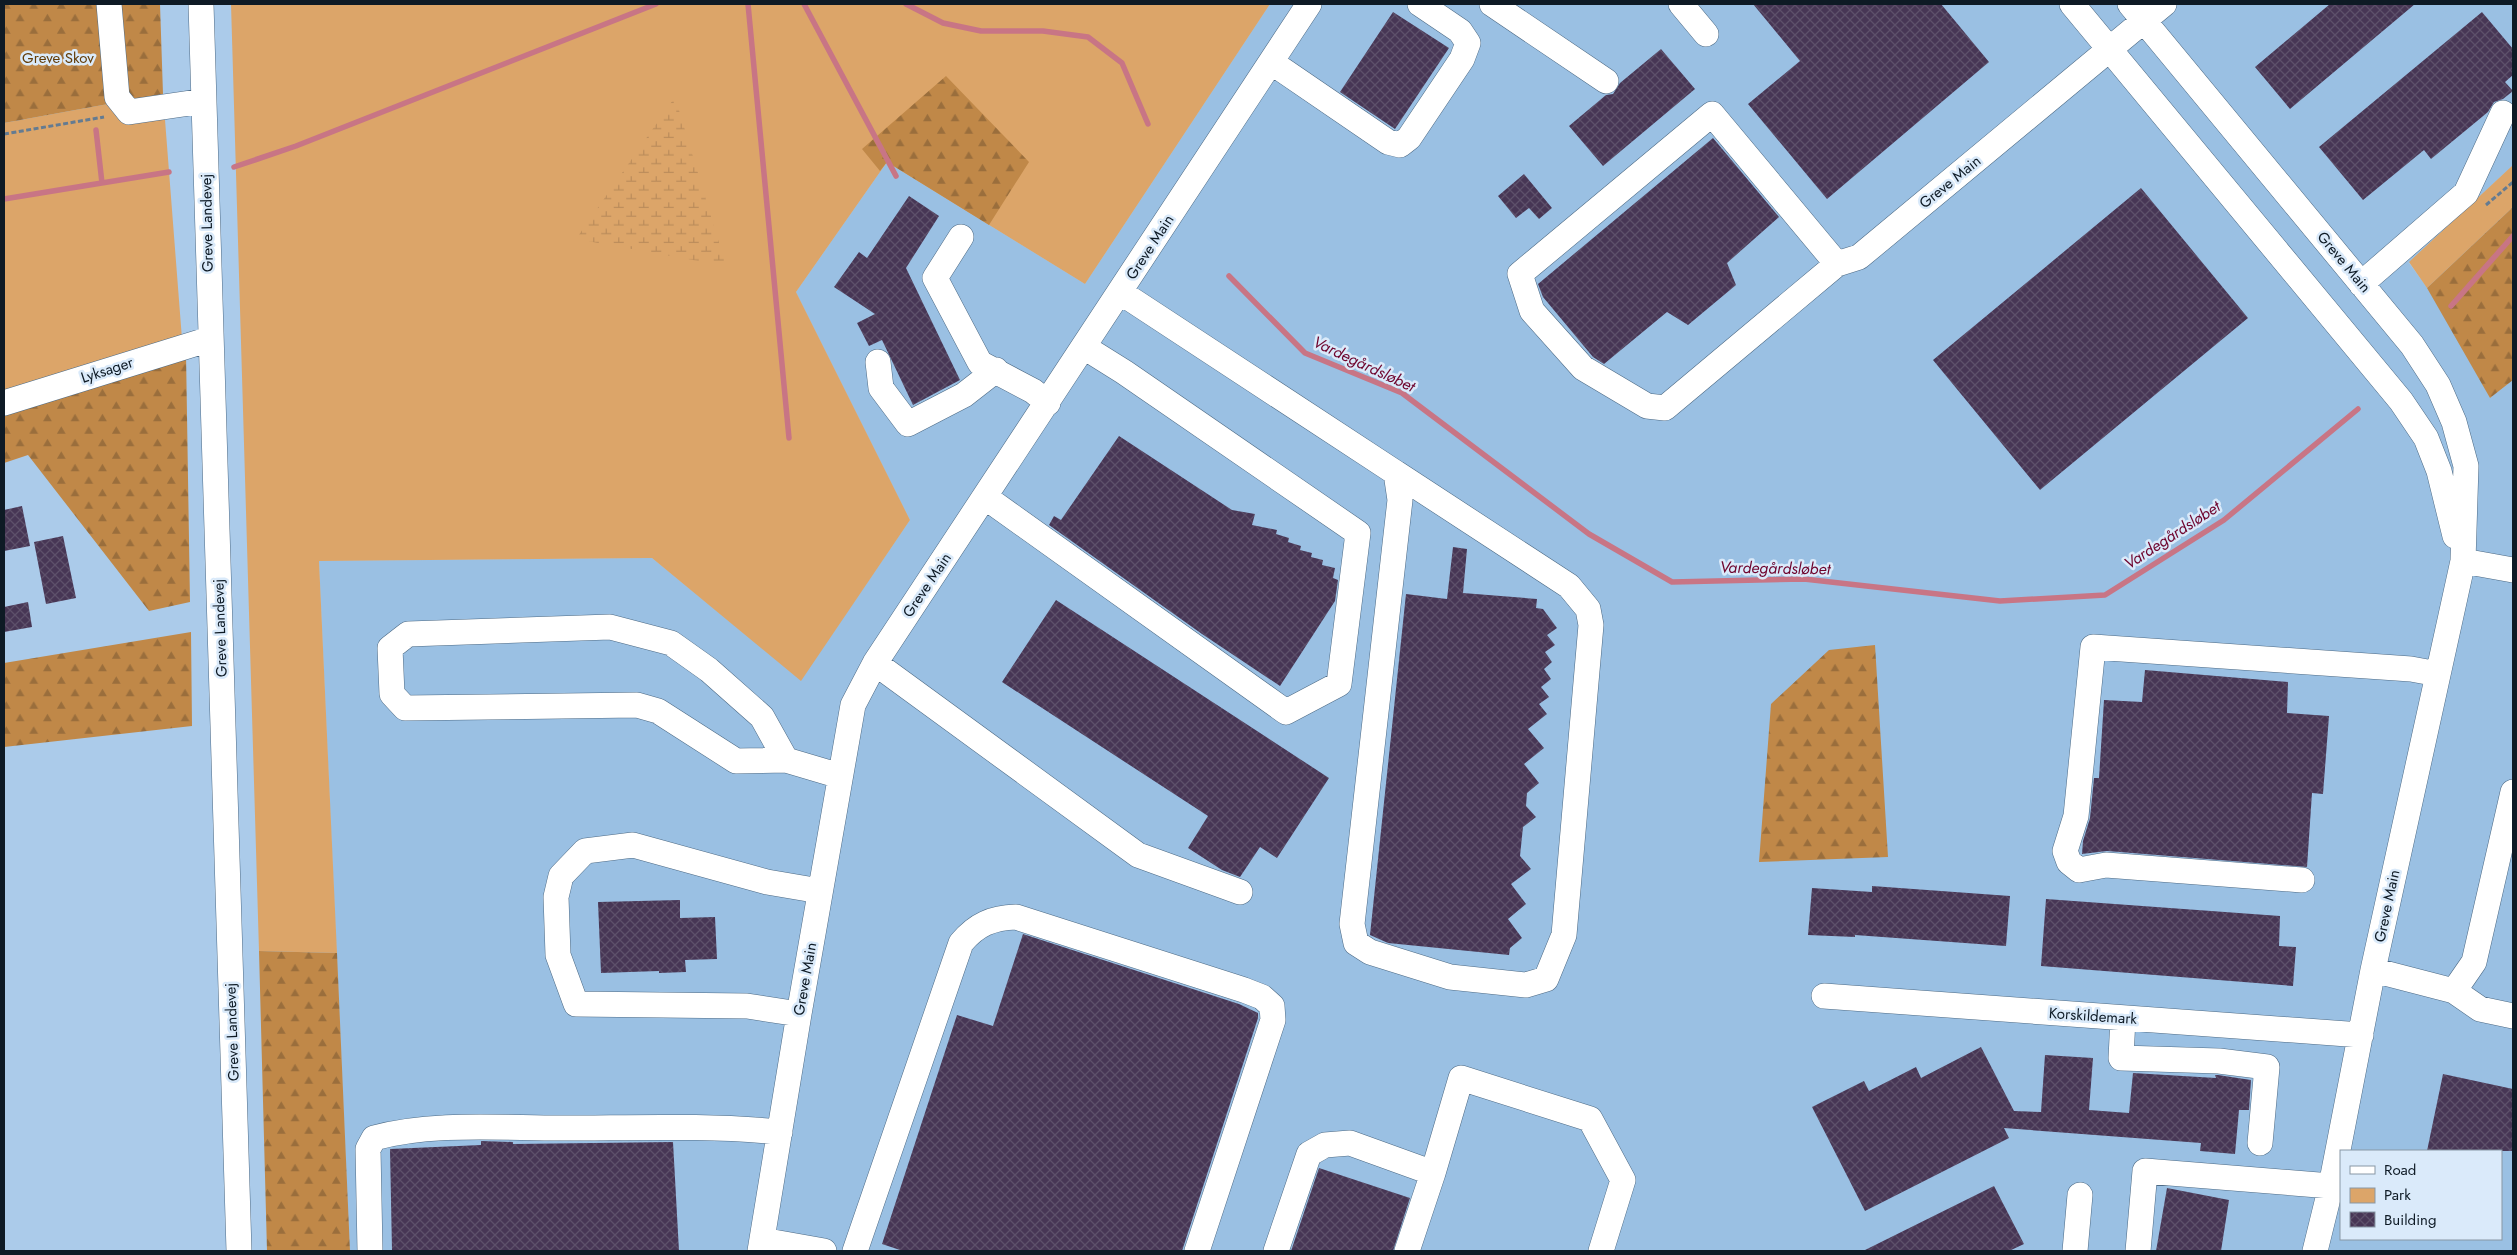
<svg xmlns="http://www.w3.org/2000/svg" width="2517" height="1255" font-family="Jost,sans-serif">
<defs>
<pattern id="forest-firs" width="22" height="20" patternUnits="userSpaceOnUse" patternTransform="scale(1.25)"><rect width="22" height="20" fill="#c08848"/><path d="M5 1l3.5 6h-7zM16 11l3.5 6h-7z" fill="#9a6e3c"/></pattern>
<pattern id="wetland-marsh" width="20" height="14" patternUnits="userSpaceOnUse" patternTransform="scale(1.25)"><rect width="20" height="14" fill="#dca569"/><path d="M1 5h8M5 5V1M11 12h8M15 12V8" fill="none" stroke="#bc8d5b"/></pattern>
<pattern id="building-cross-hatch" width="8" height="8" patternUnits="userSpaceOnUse" patternTransform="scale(1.25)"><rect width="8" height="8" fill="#473655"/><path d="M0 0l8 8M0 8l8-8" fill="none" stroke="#5d506a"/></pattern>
</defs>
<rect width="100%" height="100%" fill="#abcbea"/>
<!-- built -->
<path fill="#9ac0e3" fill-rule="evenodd" d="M1270 4H2513V165L2409 263 2458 330 2490 398 2513 380V1251H350L319 561 652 558 801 680 910 520 796 292 887 162 1085 284ZM2341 1151H2501V1239H2341Z"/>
<!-- green -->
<path fill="#dca569" d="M231 4H1270L1085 284 887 162 796 292 910 520 801 681 652 558 319 561 337 953 259 951Z
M163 94 182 339 4 397V123Z
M2513 165V207L2427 288 2409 262Z"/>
<!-- forest -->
<path fill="url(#forest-firs)" d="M4 4H160L163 94 4 123Z
M946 76 1029 162 989 225 887 162 880 171 862 149Z
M2513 207V380L2490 398 2427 288Z
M186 353 190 602 149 611 28 455 4 463V413Z
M191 632 192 726 4 747V663Z
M1875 645 1888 857 1759 862 1771 704 1829 650Z
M259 951 337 953 350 1251H267Z"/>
<!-- wetland -->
<path fill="url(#wetland-marsh)" d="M675 97 726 266 576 239Z"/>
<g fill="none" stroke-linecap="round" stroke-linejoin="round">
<!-- stream -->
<path stroke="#c87585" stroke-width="5.5" d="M748 4 789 438
M804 4 896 176
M906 4 943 23 981 31H1043L1088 37 1122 63 1148 124
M96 130 102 183
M234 167 296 146 656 4
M4 199 169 172
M1229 276 1305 353 1402 393 1589 534 1672 582 1804 579 2000 601 2105 595 2224 520 2358 409
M2451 306 2513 236"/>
</g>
<!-- building -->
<path fill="url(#building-cross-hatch)" d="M1753 4H1941L1989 62 1827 199 1748 104 1800 61Z
M2330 4H2415L2290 109 2255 67Z
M1393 12 1449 48 1395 129 1340 92Z
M2482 12 2513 49V75L2505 82 2513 91 2503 99 2494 102 2488 112 2431 159 2424 150 2363 200 2319 147Z
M1661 49 1695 89 1603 166 1569 126 1606 95 1613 94 1620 83Z
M1713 138 1779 217 1727 263 1736 285 1688 325 1667 312 1604 364 1593 357 1543 297 1538 284Z
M1524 174 1552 208 1539 219 1529 208 1516 218 1498 196Z
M2141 188 2248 318 2040 490 1933 360Z
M909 196 939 216 906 268 960 380 913 405 882 340 869 346 857 323 875 314 834 287 859 252 867 258Z
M1119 436 1232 510 1255 514 1252 525 1277 530 1276 534 1289 538 1288 542 1301 546 1300 550 1312 553 1311 557 1323 560 1322 565 1335 568 1333 578 1338 580 1335 601 1280 686 1202 634 1049 525 1054 516 1061 520Z
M22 506 30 546 4 551V510Z
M63 536 76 598 46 604 34 542Z
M1453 547 1467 549 1463 593 1537 599 1536 608 1543 609 1557 628 1547 635 1555 645 1545 652 1552 662 1544 669 1551 679 1541 687 1549 697 1539 704 1547 714 1528 729 1544 748 1524 764 1539 783 1527 793 1526 806 1536 817 1523 827 1520 856 1531 869 1511 884 1526 904 1508 919 1522 938 1510 948 1509 955 1388 943 1370 935 1406 594 1447 599Z
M1056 600 1329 778 1277 858 1260 847 1240 877 1222 870 1188 848 1208 816 1002 682Z
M28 602 32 627 4 632V607Z
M2145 670 2288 682 2287 713 2329 716 2323 794 2312 793 2307 867 2107 851 2082 854 2083 841 2090 818 2094 778H2099L2104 700 2142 702Z
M1872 886 2010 896 2006 946 1855 935V937L1808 935 1812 888 1872 892Z
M2046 899 2280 916 2279 946 2296 947 2293 986 2041 966Z
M680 900V918L715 917 717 959 685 960 686 972 659 973V971L601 973 598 902Z
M1023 934 1239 1004 1258 1013V1018L1182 1251H903L882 1244 957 1015 993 1026Z
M1981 1047 2014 1111 2041 1112 2045 1055 2093 1058 2089 1110 2129 1113 2133 1073 2216 1078 2215 1075H2218L2251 1080 2249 1110H2239L2235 1154 2200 1151 2201 1143 2004 1128 2009 1138 1865 1211 1812 1107 1864 1081 1869 1091 1916 1067 1921 1078Z
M2443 1074 2513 1089V1151H2427Z
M481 1141 513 1142V1144L673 1142 679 1251H392L390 1149 481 1145Z
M1319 1168 1410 1198 1393 1251H1291Z
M1994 1186 2024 1244 2009 1251H1863Z
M2167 1188 2229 1200 2221 1251H2156Z"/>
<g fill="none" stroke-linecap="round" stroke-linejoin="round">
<!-- minor casing -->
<g stroke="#4d6a85" stroke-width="26">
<path id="minor" d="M109 4 117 97 129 112 204 101
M201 4 239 1251
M1492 4 1606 81
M1681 4 1706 34
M2072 4 2401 401 2426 438 2439 471 2455 536
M2130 4 2412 345 2438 385 2454 422 2466 466 2463 561 2373 970 2331 1186 2315 1251
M1271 62 1388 142 1400 145 1409 138 1462 59 1468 43 1460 31 1420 4
M1712 114 1837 264 1665 408 1647 406 1583 368 1532 311 1520 274Z
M961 237 935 278 980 363 1033 391 1048 403
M1837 264 1859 257 2164 4
M2361 284 2466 193 2503 113
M1120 292 1396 473 1400 500 1352 924 1356 943 1370 952 1450 977 1526 985 1546 979 1564 935 1591 625 1588 609 1569 586 1396 473
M878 362 881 388 908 424 964 395 996 370
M4 403 210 339
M985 497 1286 712 1339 684 1358 533 1124 372 1084 347
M2463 561 2513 570
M875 663 1138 855 1240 892
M786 760 736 761 658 711 637 705 405 708 392 694 390 648 408 634 610 627 671 643 709 670 762 717 786 760 840 776
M2302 880 2106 865 2079 870 2069 862 2065 851 2076 816 2093 647 2411 669 2438 674
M2373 970 2454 991 2480 1009 2513 1016
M2454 991 2474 962 2513 792
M1824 996 2361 1035
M799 1014 747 1006 576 1004 558 955 556 897 561 876 585 851 633 845 767 882 820 891
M2123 1018 2121 1058 2219 1061 2267 1067 2260 1143
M762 1240 824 1251
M370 1251 368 1149 374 1138C431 1122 501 1128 560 1128 633 1128 707 1125 780 1132
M760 1251 799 1014 853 705 875 663 1309 4
M855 1251 961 943C977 924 992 918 1016 917L1244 990 1262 997 1272 1006 1273 1020 1197 1251
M1276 1251 1309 1154 1325 1145 1350 1143 1433 1173
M1407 1251 1433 1173 1461 1078 1590 1119 1623 1180 1601 1251
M2075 1251 2080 1195
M2138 1251 2145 1171 2331 1186"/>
</g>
<!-- path -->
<path stroke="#647b91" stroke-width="3" stroke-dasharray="5 2.5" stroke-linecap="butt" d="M4 134 104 117
M2486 205 2513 182"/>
<!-- minor -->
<use href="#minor" stroke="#fff" stroke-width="25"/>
</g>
<g text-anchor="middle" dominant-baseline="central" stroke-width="5" stroke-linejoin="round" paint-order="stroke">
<!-- park labels -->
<g font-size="15" fill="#623c08" stroke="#daeafa">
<text x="58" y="58">Greve Skov</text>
</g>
<!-- street labels -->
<g font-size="15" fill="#0e1a25" stroke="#daeafa">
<text transform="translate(1950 182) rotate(-39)">Greve Main</text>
<text transform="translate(207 223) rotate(-91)">Greve Landevej</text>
<text transform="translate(1150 247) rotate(-57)">Greve Main</text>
<text transform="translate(2344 262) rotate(50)">Greve Main</text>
<text transform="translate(107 370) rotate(-18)">Lyksager</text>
<text transform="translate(927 585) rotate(-56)">Greve Main</text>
<text transform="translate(220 628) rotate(-92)">Greve Landevej</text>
<text transform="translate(2387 906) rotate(-78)">Greve Main</text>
<text transform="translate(805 979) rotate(-80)">Greve Main</text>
<text transform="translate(2093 1016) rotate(4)">Korskildemark</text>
<text transform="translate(232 1032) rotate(-92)">Greve Landevej</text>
</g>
<!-- water labels -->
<g font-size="16" font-style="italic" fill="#6e042d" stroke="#daeafa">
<text transform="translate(1364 364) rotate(25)">Vardegårdsløbet</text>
<text transform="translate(2172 535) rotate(-33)">Vardegårdsløbet</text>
<text transform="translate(1775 568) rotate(1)">Vardegårdsløbet</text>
</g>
</g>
<!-- border -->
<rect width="2517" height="1255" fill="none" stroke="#0e1a25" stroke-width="10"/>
<!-- legend -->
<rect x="2340" y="1150" width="162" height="90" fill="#daeafa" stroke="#8897a5"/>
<rect x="2350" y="1166" width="25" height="8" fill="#ffffff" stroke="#8897a5"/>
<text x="2384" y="1175" font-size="15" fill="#0e1a25">Road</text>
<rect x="2350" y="1188" width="25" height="15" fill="#dca569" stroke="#8897a5"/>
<text x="2384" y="1200" font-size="15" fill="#0e1a25">Park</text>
<rect x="2350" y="1212" width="25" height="15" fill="url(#building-cross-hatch)" stroke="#8897a5"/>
<text x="2384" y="1225" font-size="15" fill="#0e1a25">Building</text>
</svg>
